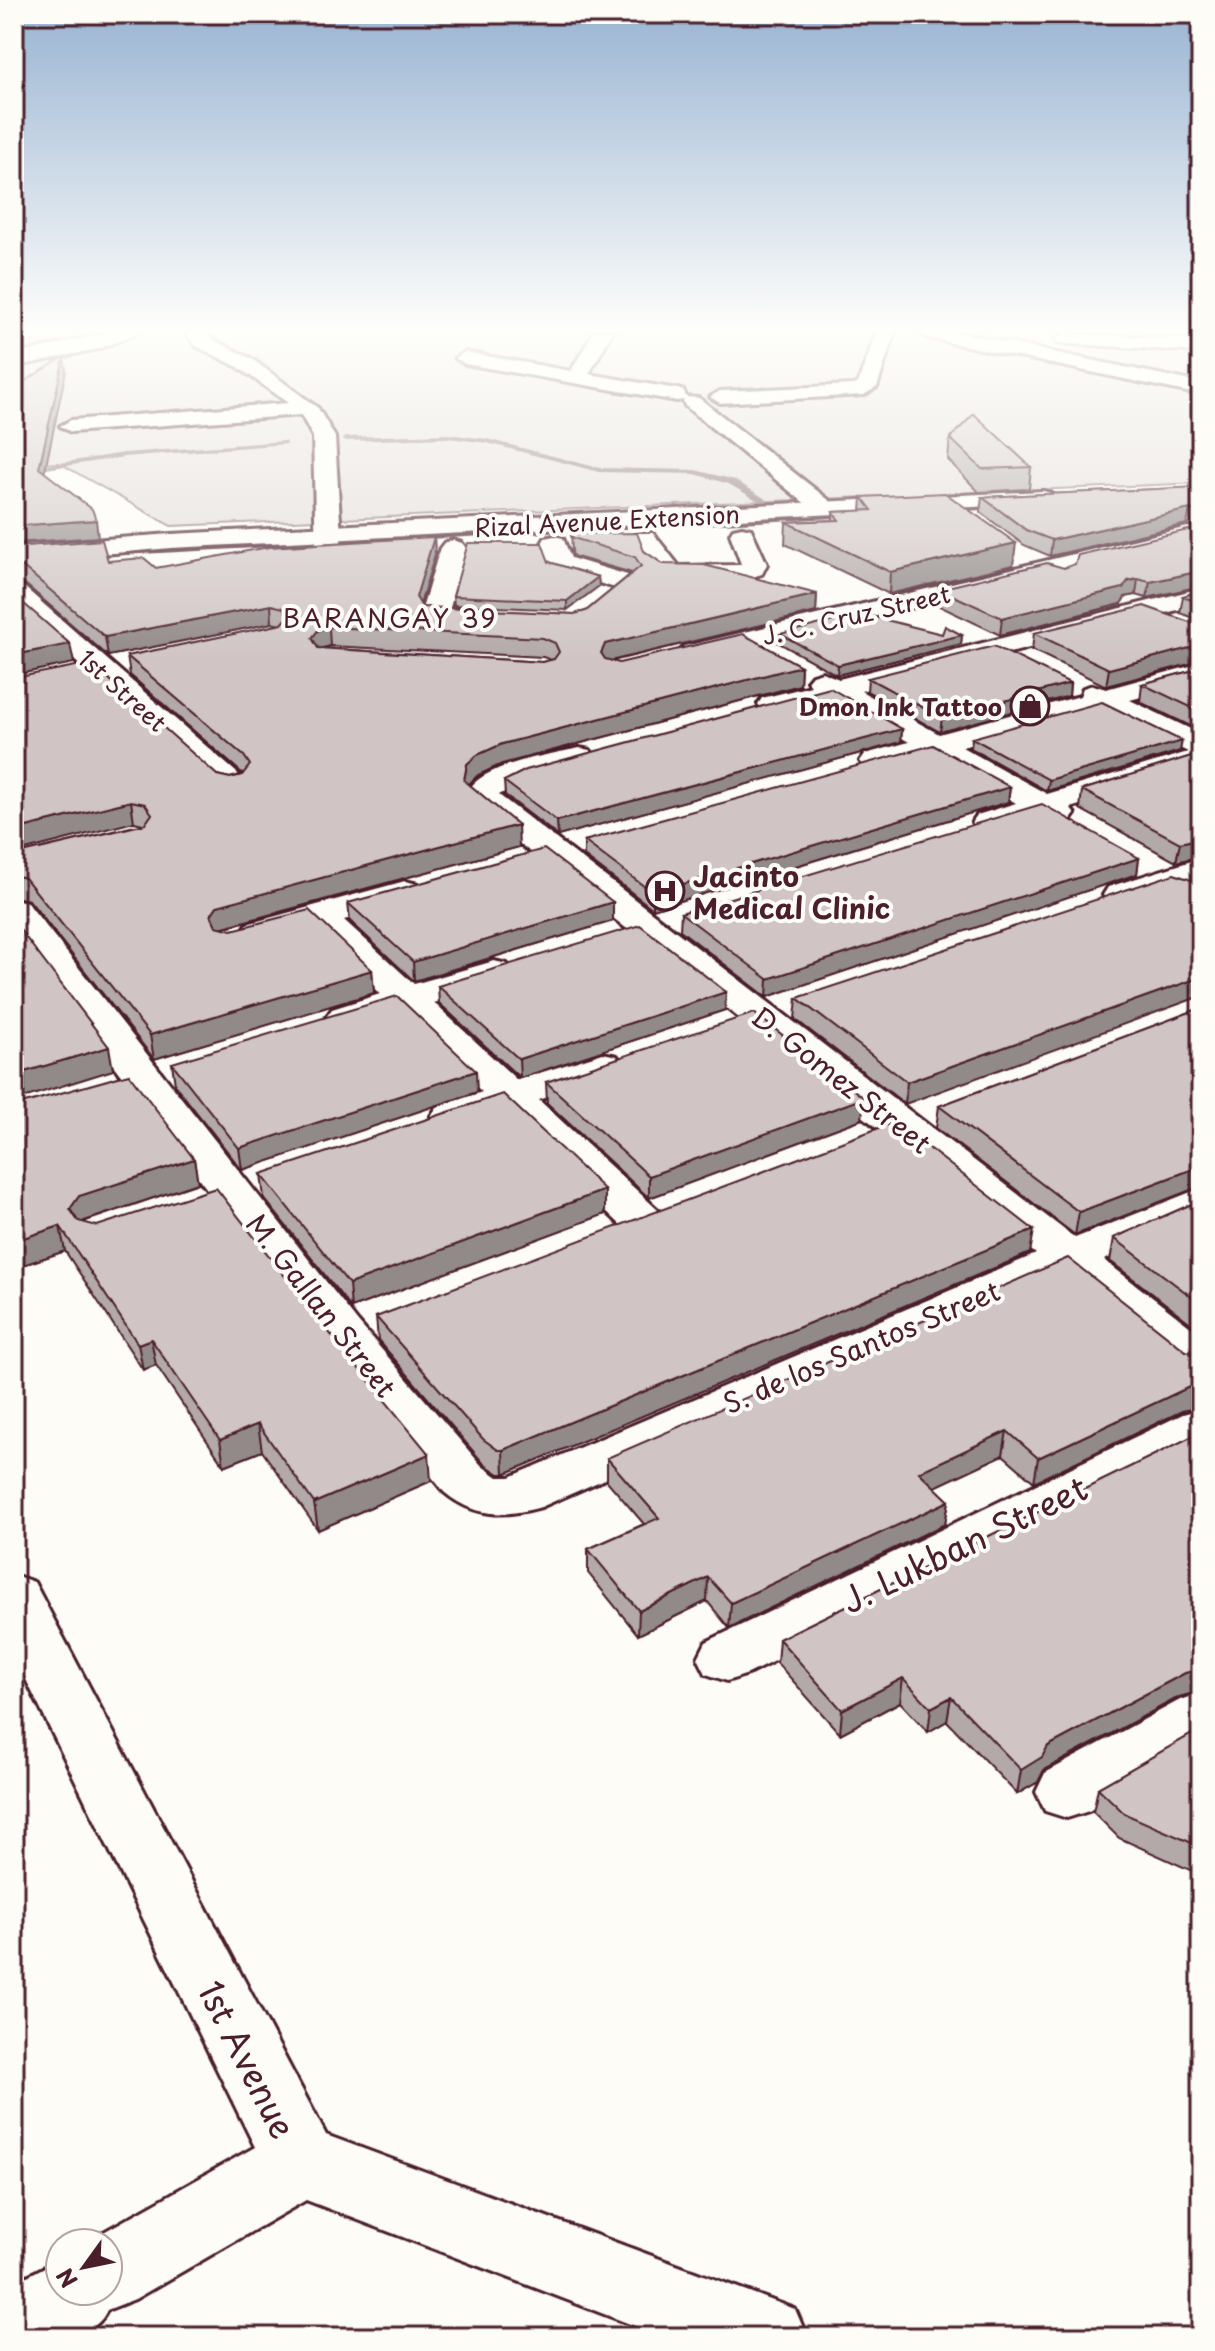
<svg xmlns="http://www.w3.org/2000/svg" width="1215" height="2351" font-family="'Playpen Sans',sans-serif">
<rect width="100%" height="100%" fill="#fdfcf7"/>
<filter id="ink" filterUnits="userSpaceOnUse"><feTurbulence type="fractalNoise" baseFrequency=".0125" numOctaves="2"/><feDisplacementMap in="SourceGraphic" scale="16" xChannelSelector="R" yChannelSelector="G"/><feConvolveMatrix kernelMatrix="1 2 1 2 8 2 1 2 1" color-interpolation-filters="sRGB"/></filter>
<g filter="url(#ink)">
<!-- green -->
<path fill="#e3dcda" stroke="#967e82" stroke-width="2" d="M1201 331V483L171 526 59 463 14 465V332Z"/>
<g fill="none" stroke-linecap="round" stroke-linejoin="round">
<!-- stream -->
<path fill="#91777b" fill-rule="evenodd" d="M448 434 487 439 599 468 695 470 735 480 772 503 765 505 729 484 695 474 599 472 487 443 448 438 345 441 342 439 345 437Z
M285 441 287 444 124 457 14 474V470L124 453Z"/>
<!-- minor casing -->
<g stroke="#4a1f2b" stroke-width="6">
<path id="minor" d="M113 331H142L98 349 14 367V355Z
M184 331H204L210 338 252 359 318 408 335 437 342 554 338 559H320L316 554 313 437 301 415 71 432 60 426 71 420 288 403 238 367 196 346Z
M594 331H613L589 374 677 389 684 391 686 397 699 398 834 504 838 509 834 514H818L685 406 683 400 677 401 465 364 455 358 465 352 571 371Z
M877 331H895L877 387 864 395 720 403 710 397 720 391 854 385 858 383Z
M952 331 1201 383V395L928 338 919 332Z
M1065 333 1201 340V352L1058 343 1056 339Z
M742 527 751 529 767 564 762 574 739 581 664 579 655 573 632 538 635 533H653L679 566 738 565 741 564 730 534 733 529Z
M1188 527 1201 531V547L1185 542 694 660 684 658 680 652 684 646 694 644Z
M554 536 563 538 571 558 634 577 638 583 634 589 625 591 550 568 542 543 545 538Z
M453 540 462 543 466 548 450 608 494 612 498 618 494 624H434L424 622 420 616 440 548 444 543Z
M14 584 23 586 244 779 249 786 244 793 233 796 222 793 14 606Z
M1201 588V604L861 691 939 734 1080 696 1083 688 1093 685 1106 689 1201 663V681L1130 700 1201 734V768L1070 808 1075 814 1070 821C1056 824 1051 818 1039 817 1019 816 1003 836 977 829L972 822 977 815 1016 803 931 755 876 770 865 768 860 761 865 754 909 742 831 698 773 713 762 710 758 704 762 698 811 686 807 681 812 675 822 672 839 679ZM1100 709 1188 752 1047 794 962 747Z
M579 748 590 750 595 757 590 764 526 780 499 795 1075 1238 1201 1188V1217L1104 1260 1201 1335V1376L1183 1372 1065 1277 541 1507C505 1517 475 1518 444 1492L324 1344 14 934V899L27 902 358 1322 482 1466 498 1477H510L1036 1254 471 805 467 798C467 766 554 754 579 748Z
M1201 858V880L1121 906 1108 903 1103 895 1108 887Z
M405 881 418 884 423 892 418 900 344 920 414 984 494 961 507 964 513 972 507 980 434 1003 517 1080 603 1053 617 1056 623 1065 617 1074 539 1100 658 1210 665 1220 658 1230 642 1234 626 1230 503 1112 452 1129 437 1125 431 1116 437 1107 482 1092 400 1013 346 1029 332 1025 326 1017 332 1009 380 994 312 929 260 943 247 940 242 932 247 924Z
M1201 1409V1449L748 1674 727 1681 706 1674 698 1658 706 1642 1183 1414Z
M14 1575 34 1582 326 2135 795 2309 807 2337H664L306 2200 135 2299 107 2310C93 2343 43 2337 14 2337V2283L60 2259V2291H108V2243H84L255 2147 14 1655Z
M1201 1693V1746L1089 1811 1067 1818 1045 1811 1036 1792 1045 1773 1180 1700Z"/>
</g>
<!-- major casing -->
<g stroke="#4a1f2b" stroke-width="6">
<path id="major" d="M1043 491 1051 493 1055 498 1051 503 171 548 14 562V546L171 534Z"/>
</g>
<!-- minor -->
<use href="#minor" fill="#fdfcf7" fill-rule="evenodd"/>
<!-- major -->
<use href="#major" fill="#fdfcf7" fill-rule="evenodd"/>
<!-- tram -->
<path stroke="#4a1f2b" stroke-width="2" d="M945 511 1001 508
M83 556 853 516"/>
</g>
<!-- wall -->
<path fill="#b3a9a9" stroke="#4a1f2b" stroke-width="2" fill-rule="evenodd" d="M950 438 1031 467 1029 489 979 492 948 460Z
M1201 487V528L1187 524 1050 556 1024 545 980 512 982 497Z
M862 497 1013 565 889 594 785 544 786 522 833 520V512L861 511Z
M1201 533 1147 598 1136 595 1125 597 1121 604 1000 635 937 605 939 589 1064 568Z
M571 534 644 551 663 564 817 594 816 612 612 661 619 663 801 666 800 685 502 764 478 775 469 784 519 847 222 928 372 970 374 993 154 1059 29 900 14 897V855L143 824 134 822 14 678 217 775 230 778 243 774 130 675 127 656 280 625 272 623 108 656 25 584 14 582V547L156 568 434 537 435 554 420 604 422 607 574 614 586 611 632 573 573 556 572 551ZM330 646 543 657 551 660 542 662 322 648Z
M549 562 598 577 599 586 567 610 454 605 453 596Z
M1201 591V621L1180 613 1183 596Z
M1201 626V661L1106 686 1032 650 1034 633Z
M780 634H942L962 635 961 644 837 675 779 643Z
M1201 668V731L1140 702 1142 684Z
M868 678 1070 683 1069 696 940 732 867 691Z
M902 729 901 742 558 836 505 795 504 781Z
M972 738 1180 751 1047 791 971 748Z
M1201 753 1176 862 1080 809 1082 790Z
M1010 787 1008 802 653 909 584 856V841Z
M1139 858 1137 874 767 997 680 930 681 913Z
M1191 880 905 1104 795 1019 797 998Z
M613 902V921L414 981 350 921 348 903Z
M438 986 726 992 725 1010 520 1078 439 1003Z
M1201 1008 1075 1235 936 1128 939 1106Z
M172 1063 477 1092 242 1170 175 1085Z
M546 1082 862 1119 649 1198 547 1103Z
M14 1106 194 1159 198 1183 83 1222 431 1481 318 1530 262 1451 224 1466 156 1365 143 1370 65 1251 14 1268Z
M261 1174 605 1190V1214L351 1308 264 1198Z
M1201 1200V1331L1110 1261 1114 1238Z
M1030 1253 504 1474H499L484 1464 378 1340 376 1317Z
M1186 1351 1182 1411 1034 1482 1003 1455 934 1487 949 1501 945 1524 729 1628 707 1601 638 1635 588 1573V1549L644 1524 607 1481V1458Z
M1201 1432V1691L1179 1697 1044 1770 1038 1782 1017 1794 947 1721 928 1732 900 1702 840 1734 777 1663 779 1639Z
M1201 1729V1875L1119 1838 1093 1812 1098 1788Z"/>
<!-- shaded-wall -->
<path fill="#928a89" stroke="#4a1f2b" stroke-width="2" d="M64 357 66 371 42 484 39 468Z
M1190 509 1187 524 1050 556 1052 540Z
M96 520 98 537 14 543V526Z
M434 537 435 554 417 615 416 597Z
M1016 543 1013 565 889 594 890 572Z
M1201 571V586L1147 598 1150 582Z
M598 577 599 586 567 610V601Z
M1138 579 1136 595 1125 597 1121 604 1000 635 1002 618Z
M817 594 816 612 606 662 601 653 605 644Z
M271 605 272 623 108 656 105 637Z
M329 627 330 646 319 649 312 638 318 630Z
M962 635 961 644 837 675 838 665Z
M70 644 74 663 14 675V655Z
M1201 645V661L1106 686 1109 669Z
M801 666 800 685 502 764 478 775 468 785 464 780 467 764 477 755 502 744Z
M1070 683 1069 696 940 732 942 718Z
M902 729 901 742 558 836 557 821Z
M1182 741 1180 751 1047 791 1049 780Z
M1010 787 1008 802 653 909V893Z
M131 801 134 822 14 853V830Z
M518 825 519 847 220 928 213 937 211 915 217 906Z
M1201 838V856L1176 862 1180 843Z
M1139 858 1137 874 767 997 768 979Z
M613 902V921L414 981 413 962Z
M372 970 374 993 154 1059 150 1035Z
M1201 977V996L905 1104 907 1082Z
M726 992 725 1010 520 1078 519 1059Z
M109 1047 113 1070 14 1101V1075Z
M476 1071 477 1092 242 1170 239 1148Z
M864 1098 862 1119 649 1198V1176Z
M194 1159 198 1183 84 1221 75 1234 70 1209 79 1196Z
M1201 1166V1186L1075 1235 1079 1212Z
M605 1190V1214L351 1308 349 1284Z
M60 1226 65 1251 14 1268V1241Z
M1034 1230 1030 1253 504 1474 503 1450Z
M151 1339 156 1365 143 1370 138 1344Z
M1201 1385V1407L1182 1411 1034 1482 1038 1458 1187 1388Z
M258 1424 262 1451 224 1466 220 1440Z
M1007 1431 1003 1455 916 1496 919 1472Z
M429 1454 431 1481 318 1530 314 1503Z
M949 1501 945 1524 729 1628 731 1603Z
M708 1577 707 1601 638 1635 639 1611Z
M1201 1669V1691L1179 1697 1044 1770 1038 1782 1017 1794 1021 1770 1048 1746 1185 1673Z
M903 1678 900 1702 840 1734 842 1710Z
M951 1697 947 1721 928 1732 931 1708Z"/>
<!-- building -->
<path fill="#d0c5c4" stroke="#4a1f2b" stroke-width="2" fill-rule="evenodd" d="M64 357 39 468 92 509 96 520 14 526V388Z
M974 414 1031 467 982 469 950 438Z
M1201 487V513L1190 509 1052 540 1026 530 982 497Z
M945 493 1016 543 890 572 786 522 839 520 833 512 872 510 862 497Z
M1188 530 1201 533V571L1150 582 1138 579 1128 581 1123 588 1002 618 939 589 1047 563 1064 568 1075 564 1078 555Z
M637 533 644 551 663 564 704 565 817 594 605 644 601 653 605 659 619 663 743 634 801 666 502 744 477 755 467 764 464 780 518 825 217 906 211 915 216 926 232 930 309 910 372 970 150 1035 25 878 14 875V855L145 824 152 814 145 804 131 801 14 830V678L91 663 217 775 230 778 242 775 250 765 244 756 127 656 282 624 288 617 284 608 271 605 105 637 22 566 14 565V547L102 540 108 561 144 558 156 568 269 547 434 537 416 597 422 607 574 614 586 611 641 566 635 557 573 538 571 534ZM329 627 543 638 555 643 559 652 554 659 542 662 318 648 312 638 318 630Z
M468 543H542L549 562 598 577 567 601 453 596Z
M1201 591V604L1183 596Z
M14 595 70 644 14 655Z
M1144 606 1201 626V645L1109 669 1034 633Z
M862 614 942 634 945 626 962 635 838 665 780 634Z
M994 646 1070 683 942 718 868 678Z
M1201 668V712L1142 684Z
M830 688 902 729 557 821 504 781 526 770Z
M1102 702 1182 741 1049 780 972 738Z
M933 745 1010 787 653 893 584 841Z
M1201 753V838L1180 843 1082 790Z
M1042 804 1139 858 768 979 681 913Z
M544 849 613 902 413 962 348 903Z
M1174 874 1191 880 1201 877V977L907 1082 797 998Z
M14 922 109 1047 14 1075Z
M640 925 726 992 519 1059 438 986Z
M397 996 476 1071 239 1148 172 1063Z
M1201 1008V1166L1079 1212 939 1106Z
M754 1013 864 1098 649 1176 546 1082Z
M129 1074 194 1159 79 1196 70 1209 78 1221 97 1226 216 1188 319 1320 429 1454 314 1503 258 1424 220 1440 151 1339 138 1344 60 1226 14 1241V1106Z
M503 1094 605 1190 349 1284 261 1174Z
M895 1122 1034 1230 503 1450H498L483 1439 376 1317Z
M1201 1200V1304L1114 1238Z
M1068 1258 1186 1351 1201 1355V1385L1187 1388 1038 1458 1007 1431 919 1472 949 1501 731 1603 708 1577 639 1611 588 1549 659 1518 607 1458Z
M1201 1432V1669L1185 1673 1048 1746 1042 1757 1021 1770 951 1697 931 1708 903 1678 842 1710 779 1639Z
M1201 1729V1847L1125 1814 1098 1788Z"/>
</g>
<!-- sky -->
<linearGradient id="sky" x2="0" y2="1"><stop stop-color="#98b3d2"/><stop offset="0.5" stop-color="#fefefb"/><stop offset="1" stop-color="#fefefb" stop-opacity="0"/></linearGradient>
<rect width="1215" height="661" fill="url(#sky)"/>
<!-- icons -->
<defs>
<g id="shop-ring" transform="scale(2)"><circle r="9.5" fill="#fdfcf7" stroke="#4a1f2b" stroke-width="1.5"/><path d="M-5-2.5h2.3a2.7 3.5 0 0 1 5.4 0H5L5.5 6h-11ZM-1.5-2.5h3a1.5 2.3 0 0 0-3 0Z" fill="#4a1f2b"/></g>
<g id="hospital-ring" transform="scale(2)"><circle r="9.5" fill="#fdfcf7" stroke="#4a1f2b" stroke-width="1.5"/><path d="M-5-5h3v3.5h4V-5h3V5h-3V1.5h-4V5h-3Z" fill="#4a1f2b"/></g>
</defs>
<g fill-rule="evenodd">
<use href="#shop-ring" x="1030" y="706"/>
<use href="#hospital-ring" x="665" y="891"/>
</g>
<g text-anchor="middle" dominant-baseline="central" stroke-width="8" stroke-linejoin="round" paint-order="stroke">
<!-- far-street labels -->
<g font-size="24" fill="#4a1f2b" stroke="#fdfcf7">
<text transform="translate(607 520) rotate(-3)">Rizal Avenue Extension</text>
<text transform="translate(856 614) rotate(-13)">J. C. Cruz Street</text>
<text transform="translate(123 690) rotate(42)">1st Street</text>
</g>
<!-- far-poi labels -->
<g font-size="24" font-weight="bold" fill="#4a1f2b" stroke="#fdfcf7" text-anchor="end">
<text x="1002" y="706">Dmon Ink Tattoo</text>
</g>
<!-- far-neighbourhood labels -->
<g font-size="26" letter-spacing="2" fill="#4a1f2b" stroke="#fdfcf7">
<text x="390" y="617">BARANGAY 39</text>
</g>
<!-- poi labels -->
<g font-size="28" font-weight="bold" fill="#4a1f2b" stroke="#fdfcf7" text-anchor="start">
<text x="693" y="875">Jacinto<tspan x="693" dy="32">Medical Clinic</tspan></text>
</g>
<!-- street labels -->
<g font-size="28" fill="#4a1f2b" stroke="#fdfcf7">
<text transform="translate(842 1079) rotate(38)">D. Gomez Street</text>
<text transform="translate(322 1305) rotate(52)">M. Gallan Street</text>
<text transform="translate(861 1346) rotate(-23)">S. de los Santos Street</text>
</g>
<!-- near-street labels -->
<g font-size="34" fill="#4a1f2b" stroke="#fdfcf7">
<text transform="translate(964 1543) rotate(-26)">J. Lukban Street</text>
<text transform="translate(248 2059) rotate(63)">1st Avenue</text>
</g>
</g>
<!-- margin -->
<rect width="1215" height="2351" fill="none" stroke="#fdfcf7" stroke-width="48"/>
<rect x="24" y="24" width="1167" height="2303" fill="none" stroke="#4a1f2b" stroke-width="3" filter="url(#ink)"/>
<!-- north arrow -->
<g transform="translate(84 2267) rotate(237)"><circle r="38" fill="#fdfcf7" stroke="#b5a4a5" stroke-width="2"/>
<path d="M0-6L14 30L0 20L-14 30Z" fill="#4a1f2b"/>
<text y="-12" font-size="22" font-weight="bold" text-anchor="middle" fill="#4a1f2b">N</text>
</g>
</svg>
